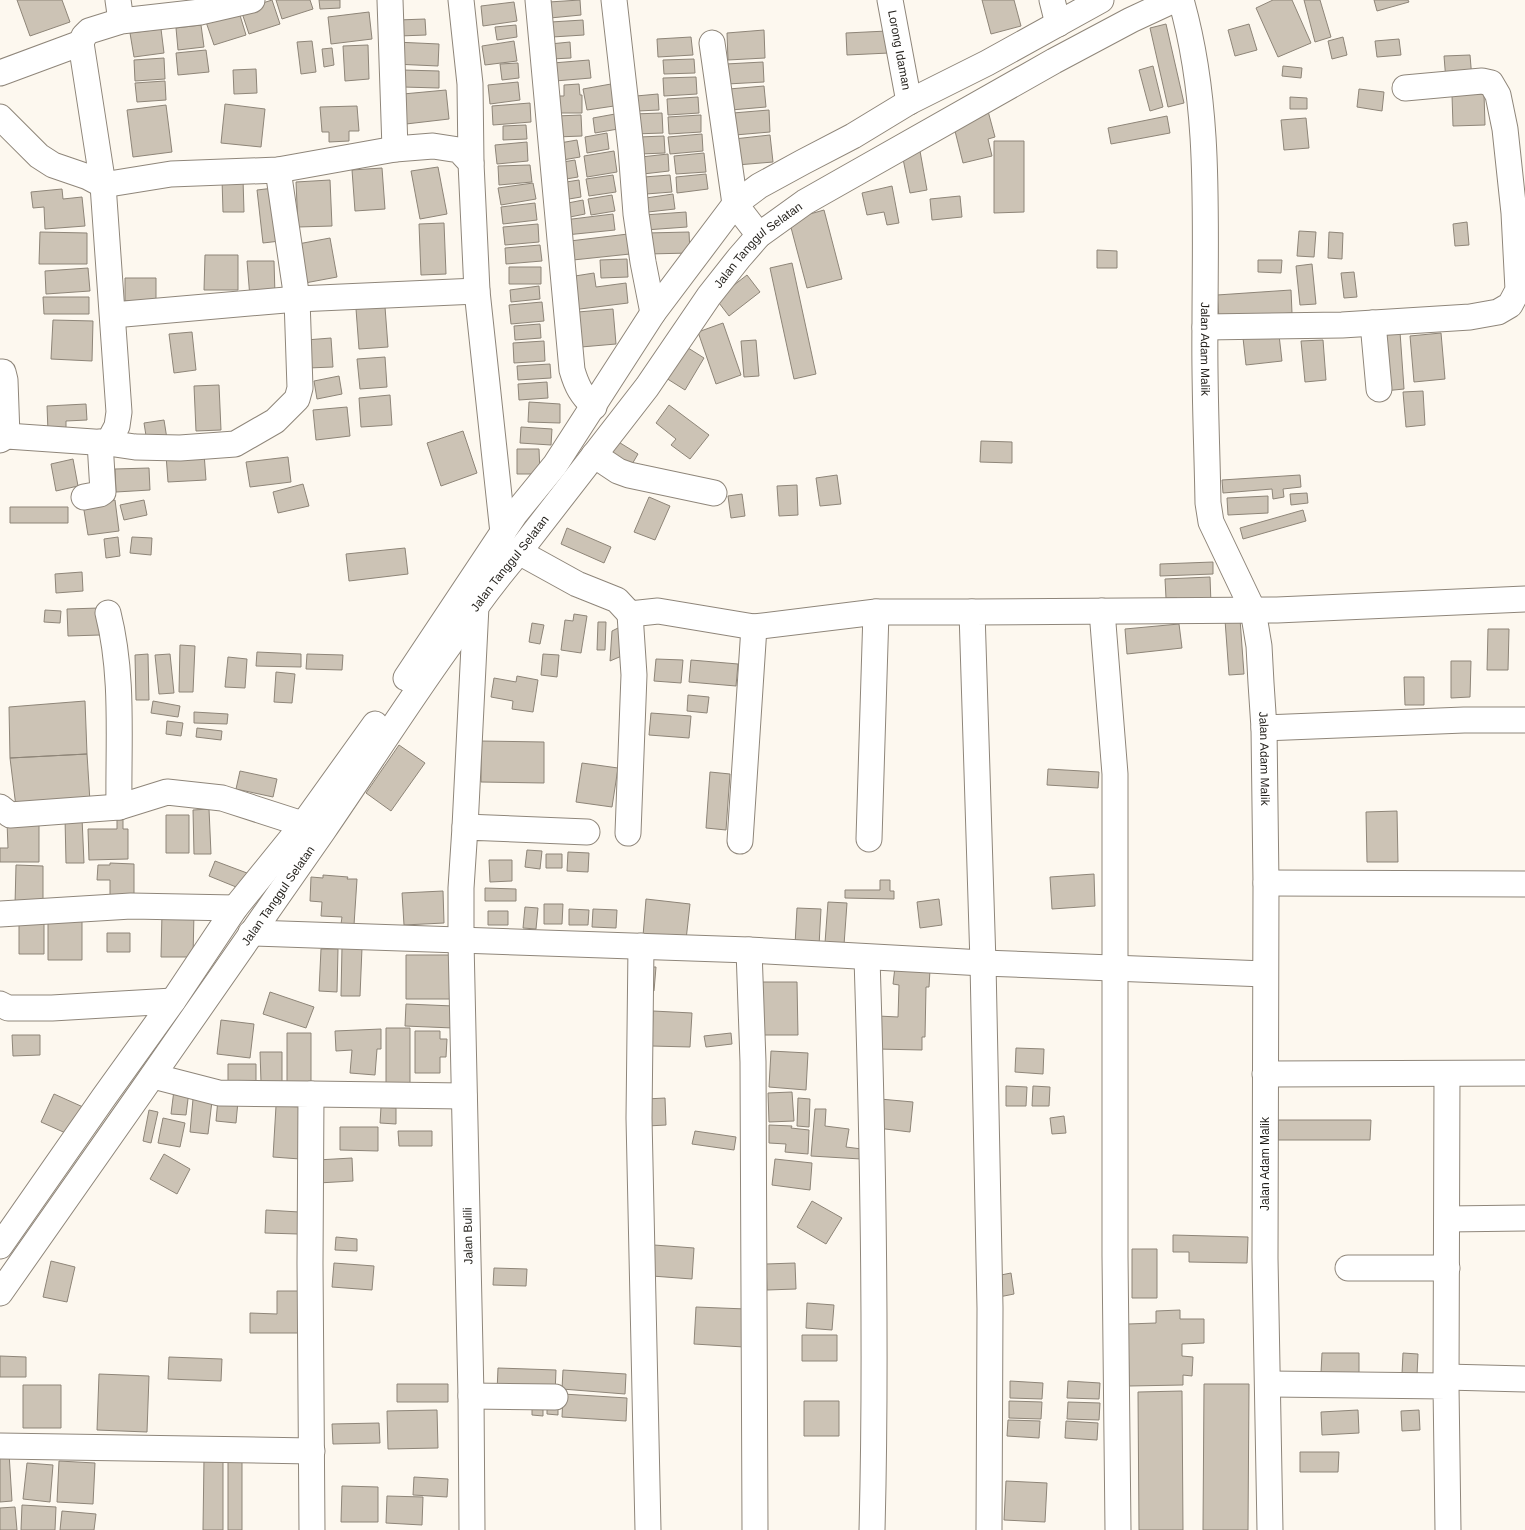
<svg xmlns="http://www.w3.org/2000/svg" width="1525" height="1530" font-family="Helvetica,sans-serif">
<rect width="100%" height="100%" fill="#fdf8ef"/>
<!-- building -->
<path fill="#ccc3b5" stroke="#8e8578" d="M17 0H62L70 22 30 36Z
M272 0 280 24 249 34 241 10Z
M276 0H310L313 9 282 19Z
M319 0H340V8L320 9Z
M580 0 581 15 550 18 549 2Z
M982 0H1014L1021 26 991 34Z
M1273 0H1292L1311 43 1278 57 1256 8Z
M1304 0H1320L1331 37 1315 42Z
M1374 0H1408L1409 2 1377 11Z
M514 2 517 21 483 26 481 6Z
M239 12 246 35 214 45 206 22Z
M369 12 372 39 331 44 328 17Z
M425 19 426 35 399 36 398 20Z
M583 20 584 35 552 37 551 22Z
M1166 24 1184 103 1168 107 1150 28Z
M1249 24 1257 50 1235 56 1228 30Z
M201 25 204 47 178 50 176 28Z
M516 25 517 37 497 40 495 27Z
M161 29 164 53 134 57 130 33Z
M764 30 765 58 728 60 727 33Z
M887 31 889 53 847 55 846 33Z
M691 37 693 55 658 57 657 39Z
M1343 37 1347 55 1332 59 1328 41Z
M1399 39 1401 55 1377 57 1375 41Z
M312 41 316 72 301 74 297 42Z
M514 41 517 61 485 65 482 46Z
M395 42 439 44 438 66 394 64Z
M570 42 571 58 551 59 550 44Z
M368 45 369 79 345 81 343 46Z
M332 48 334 65 324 67 322 49Z
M206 50 209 72 178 75 176 53Z
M1470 55 1472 79 1446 81 1444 56Z
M164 58 165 79 135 81 134 60Z
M694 59 695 73 664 74 663 60Z
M589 60 591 78 555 81 553 63Z
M763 62 764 82 727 84 726 64Z
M518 63 519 78 502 80 500 64Z
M1153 66 1163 107 1150 111 1139 70Z
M1283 66 1302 68 1301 78 1282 76Z
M256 69 257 93 234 94 233 70Z
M403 70 439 71V88L403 87Z
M696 77 697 94 664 96 663 78Z
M165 81 166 100 137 102 135 83Z
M518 82 520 100 490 104 488 85Z
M579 84 580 95H582V113H556V96H564V85Z
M611 84 614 106 587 110 583 89Z
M764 86 766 107 731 110 729 89Z
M1359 89 1384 92 1382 111 1357 107Z
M446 90 449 119 406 124 403 94Z
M658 94 659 110 638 111 636 96Z
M1484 94 1485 125 1453 126 1452 95Z
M698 97 699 113 668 115 667 99Z
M1290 97 1307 98V109H1290Z
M530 103 531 122 493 125 492 106Z
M225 104 265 109 261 147 221 143Z
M166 105 172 152 133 157 127 110Z
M357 106 359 131H349V141L329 142V132H322L320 107Z
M769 110 770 132 735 135 733 113Z
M988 111 995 137 988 139 992 156 963 163 954 127Z
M662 113 663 133 634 134 633 114Z
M615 114 618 129 595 133 593 118Z
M581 115 582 136 556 137V116Z
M701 115V132L669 134 668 117Z
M1167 116 1170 133 1111 144 1108 128Z
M1306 118 1309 148 1284 150 1281 120Z
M526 125 527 139 503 140V126Z
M607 133 609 149 587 153 585 137Z
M702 134 703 151 670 154 668 137Z
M770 135 773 162 737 165 734 139Z
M664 136 665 153 640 154 639 137Z
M577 140 580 157 557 161 554 144Z
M994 141H1024V212L994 213Z
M527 142 528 161 497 164 495 145Z
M614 151 617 172 587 177 584 156Z
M920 151 927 190 910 193 902 154Z
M704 153 706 172 676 174 674 156Z
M668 154 669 171 643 174 641 157Z
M575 160 578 177 560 180 557 163Z
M530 165 532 182 499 185 498 166Z
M438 167 447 214 420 219 411 171Z
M382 168 385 209 355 211 352 170Z
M706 174 708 189 677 193 676 177Z
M613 175 616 192 589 196 586 179Z
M670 175 672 192 646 194 644 177Z
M222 179H243L244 212H223Z
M330 180 332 226 298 227 296 182Z
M579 180 581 197 563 200 560 183Z
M533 183 536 199 501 205 498 188Z
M892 186 899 223 887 225 884 212 867 215 862 193Z
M274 188 280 241 263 243 257 190Z
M62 189 63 199 82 197 85 226 45 229 44 207 33 208 31 192Z
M673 194 675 209 648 212 646 198Z
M612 195 615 211 591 215 588 199Z
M960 196 962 217 932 220 930 199Z
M583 200 585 214 565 218 563 204Z
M535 203 537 220 503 224 501 207Z
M824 210 842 279 807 288 789 220Z
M686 212 687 227 645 230 644 215Z
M613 214 615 230 566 235 564 220Z
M1467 222 1469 245 1455 246 1453 224Z
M444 223 446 274 421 275 419 224Z
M538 224 539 242 505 245 503 227Z
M1299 231 1316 232 1314 257 1297 256Z
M40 232 87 233V264H39Z
M689 232 690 253 648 254 647 233Z
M1329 232 1343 233 1342 259 1328 258Z
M628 234 630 254 573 260 570 241Z
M330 238 337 277 305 283 298 244Z
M540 245 542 261 506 264 505 248Z
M1097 250 1117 251V268H1097Z
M205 255H238V290H204Z
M627 259 628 277 601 278 600 260Z
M1258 260H1282L1281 273 1258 272Z
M247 261H274L275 295 250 298Z
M792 263 816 374 794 379 770 268Z
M1312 264 1316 304 1300 305 1296 266Z
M509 267H541V284H509Z
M88 268 90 291 46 294 45 271Z
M1354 272 1357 297 1344 298 1341 273Z
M594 273 596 287 626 283 628 303 572 310 570 290 577 289 575 276Z
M747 275 760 292 729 316 716 299Z
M125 278H156V301H125Z
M539 286 540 299 511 302 510 290Z
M1291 290 1292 313 1219 318 1217 295Z
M43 297H89V314H44Z
M542 302 544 321 511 324 509 305Z
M385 307 388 347 359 349 356 309Z
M613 309 616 344 581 347 578 312Z
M53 320 93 321 92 361 51 359Z
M723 323 741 375 716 384 698 332Z
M540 324 541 338 515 340 514 326Z
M192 332 196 370 174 373 169 334Z
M1400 332 1404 389 1384 391 1380 334Z
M1441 333 1445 379 1414 382 1410 336Z
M1279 335 1282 361 1246 365 1243 338Z
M331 338 333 367 308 368 306 340Z
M756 340 759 376 744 377 741 341Z
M1323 340 1326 380 1305 382 1301 341Z
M544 341 545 361 514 363 513 343Z
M685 346 704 358 685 390 666 378Z
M385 357 387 387 360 389 357 359Z
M550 364 551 378 518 380 517 366Z
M339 376 342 394 317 399 314 381Z
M547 382 548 398 519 400 518 384Z
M219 385 221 430 196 431 194 386Z
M1423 391 1425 425 1406 427 1403 392Z
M390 395 392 425 361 427 359 398Z
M529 402 560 404V423L528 422Z
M86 404 87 420 66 421V430L48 431 47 406Z
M669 405 709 435 690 459 671 445 676 439 656 423Z
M347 407 350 436 316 440 313 410Z
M164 420 167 439 147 442 144 423Z
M521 427 552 429 551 445 520 443Z
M463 431 477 473 441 486 427 443Z
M617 441 638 454 631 466 610 452Z
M981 441 1012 442V463L980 462Z
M517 449H539L540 474H517Z
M204 453 206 480 168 482 166 455Z
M288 457 291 482 250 487 246 462Z
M73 459 78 486 56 491 51 464Z
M149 468 150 490 116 492 115 469Z
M837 475 841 504 820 506 816 478Z
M1300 475 1301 487 1283 489 1284 497 1273 499 1272 489 1223 493 1222 480Z
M303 484 309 506 278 513 273 492Z
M797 485 798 515 779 516 777 486Z
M1307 493 1308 503 1291 505 1290 494Z
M742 494 745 516 731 518 728 496Z
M1268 496V513L1228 515 1227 498Z
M649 497 670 506 655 540 634 532Z
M115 500 119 531 88 535 83 504Z
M144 500 147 515 124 520 120 505Z
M10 507H68V523H10Z
M1303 510 1306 521 1243 539 1240 528Z
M567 528 611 547 604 563 561 544Z
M118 537 120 556 106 558 104 539Z
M132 537 152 538 151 555 130 553Z
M405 548 408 574 349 581 346 554Z
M1213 562V574L1160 576V564Z
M82 572 83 591 56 593 55 574Z
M1210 577 1211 604 1177 605V598H1166L1165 579Z
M99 608 100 635 68 636 67 609Z
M45 610 61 611 60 623 44 622Z
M574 614 587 616 581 653 561 650 565 620 573 621Z
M1240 619 1244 674 1229 675 1225 620Z
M598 622H606L605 650H597Z
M532 623 544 625 540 644 529 642Z
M1179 624 1182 648 1127 654 1125 629Z
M620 627 624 655 610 661 612 631Z
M1488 629H1509L1508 670H1487Z
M180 645 195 646 193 692H179Z
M257 652 301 654V667L256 666Z
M148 654 149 700H136L135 655Z
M170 654 174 693 159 694 155 655Z
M307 654 343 655 342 670 306 669Z
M543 654 559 655 557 677 541 675Z
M228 657 247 659 245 688 225 687Z
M656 659 683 660 681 683 654 681Z
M691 660 738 664 736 686 689 682Z
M1451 661H1471L1470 697 1451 698Z
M276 672 295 674 292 703 274 702Z
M517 676 538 680 533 712 512 709 513 701 491 697 494 678 516 682Z
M1404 677H1424V705H1405Z
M688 695 709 697 707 713 687 711Z
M85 701 87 754 10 758 9 707Z
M153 701 180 706 178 717 151 713Z
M194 712 228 714 227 724 194 723Z
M651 713 691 716 689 738 649 735Z
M167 721 183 723 181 736 166 734Z
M197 728 222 731 221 740 196 737Z
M481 741 544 742V783L481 782Z
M399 745 425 763 391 811 366 793Z
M87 754 90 802 16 807 10 758Z
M582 763 618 768 612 807 576 802Z
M1048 769 1099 772 1098 788 1047 785Z
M240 771 277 779 273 797 236 789Z
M710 772 730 774 726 830 706 828Z
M209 809 211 854H194L193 810Z
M1397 811 1398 862H1367L1366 812Z
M117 815 123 816V829H128V859L89 860 88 829H117Z
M166 815H189V853H166Z
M65 818H82L84 863H66Z
M39 821V862H0V848H8L7 822Z
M527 850 542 851 540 869 525 867Z
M568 852 589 853 588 872 567 871Z
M546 854H562V868H546Z
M489 860H512V881L490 882Z
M215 861 247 873 241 889 209 876Z
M110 863 134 864V895H110V880H97L98 865H110Z
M16 865 43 866V906L15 905Z
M1094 874 1095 906 1052 909 1050 877Z
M323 875 348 877 347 879H357L354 925 341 924 342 917 321 916 322 902 310 901 311 877 323 878Z
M880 880H890V891H894V899L845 898V890H880Z
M485 888 516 889V901H485Z
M443 891 444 923 404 925 402 893Z
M646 899 690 904 686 940 643 936Z
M939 899 942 925 920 928 917 902Z
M828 902 847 903 844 945 825 943Z
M544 904H563L562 924H544Z
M525 907 538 908 536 929 523 928Z
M797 908 821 909 819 946 795 945Z
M569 909 589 910 588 925H569Z
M593 909 617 910 616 928 592 927Z
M488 911H508V925H488Z
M162 913H194L193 957H161Z
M48 916H82V960H48Z
M19 918H44V954H19Z
M107 933H130V952H107Z
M342 947 362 948 360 996H341Z
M321 949H338L337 992 319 991Z
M406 955H453V999H406Z
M645 967H656L654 991 644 990Z
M895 967 930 970 929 987H926L925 1037H922V1050L877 1049 878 1016 898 1017 899 985 893 984Z
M756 982H797L798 1035H757Z
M270 992 314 1007 306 1028 263 1014Z
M406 1004 453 1006V1028L405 1026Z
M653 1011 692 1013 690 1047 652 1046Z
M221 1020 254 1024 250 1058 217 1054Z
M386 1028H410V1086H386Z
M381 1029V1049H377L375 1075 350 1073 352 1050 336 1051 335 1031Z
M415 1031H440V1039H447L446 1057H440V1073H415Z
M287 1033H311V1084L287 1083Z
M731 1033 732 1044 706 1047 704 1036Z
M12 1035H40V1055L13 1056Z
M1016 1048 1044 1049 1043 1074 1015 1072Z
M771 1051 808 1053 806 1090 769 1087Z
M260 1052H282V1082H261Z
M228 1064H256V1082L228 1081Z
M1006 1086 1027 1087 1026 1106H1006Z
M1033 1086 1050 1087 1049 1106H1032Z
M174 1090 189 1091 186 1115 171 1114Z
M792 1092 794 1121 769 1122 768 1093Z
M54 1094 83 1107 70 1135 41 1122Z
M665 1098 666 1125 647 1126 646 1099Z
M798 1098 810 1099 809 1127 797 1126Z
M193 1099 212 1101 208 1134 190 1132Z
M218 1099 238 1101 236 1123 216 1121Z
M880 1099 913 1102 910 1132 877 1128Z
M276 1106 303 1107 300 1159 273 1157Z
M381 1107 396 1108V1124L380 1123Z
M815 1109H826L825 1126 849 1129 846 1147 862 1149 861 1159 811 1156Z
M149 1110 158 1112 151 1143 143 1141Z
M1064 1116 1066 1133 1052 1134 1050 1118Z
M163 1118 185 1123 180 1147 158 1143Z
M1278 1120H1371L1370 1140H1278Z
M769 1125 792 1126 791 1128 809 1130 808 1154 785 1152 786 1144 769 1143Z
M340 1127H378V1151L340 1150Z
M398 1131H432V1146H399Z
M695 1131 736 1137 734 1150 692 1144Z
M164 1154 190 1169 177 1194 150 1179Z
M352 1158 353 1181 318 1183 317 1160Z
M775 1159 812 1163 810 1190 772 1185Z
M812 1201 842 1218 826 1244 797 1227Z
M266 1210 299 1212 298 1234 265 1233Z
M1173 1235 1248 1237 1247 1263 1189 1262V1252H1173Z
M336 1237 357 1239V1251L335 1250Z
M654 1245 694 1248 692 1279 652 1276Z
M1132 1249H1157V1298H1132Z
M51 1261 75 1267 67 1302 43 1297Z
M334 1263 374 1266 372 1290 332 1287Z
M795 1263 796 1289 767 1290 766 1264Z
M494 1268 527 1269 526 1286 493 1285Z
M1011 1273 1014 1294 999 1297 996 1276Z
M277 1291H304L302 1333H250V1313L277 1314Z
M807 1303 834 1305 832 1330 806 1328Z
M696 1307 746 1309 744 1347 694 1344Z
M1180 1310V1319H1204V1343L1182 1344V1356L1193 1357 1192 1376 1183 1375V1385L1129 1386 1128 1324 1156 1323V1311Z
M802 1335H837V1361H802Z
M1322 1353H1359V1374L1321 1373Z
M1403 1353 1418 1354 1417 1375 1402 1374Z
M0 1356 26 1357V1377H0Z
M169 1357 222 1359 221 1381 168 1379Z
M498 1368 556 1370 555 1394 497 1392Z
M563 1370 626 1374 625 1394 562 1389Z
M99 1374 149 1376 147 1432 97 1430Z
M1010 1381 1043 1383 1042 1399 1010 1398Z
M1068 1381 1100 1383 1099 1399 1067 1398Z
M397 1384H448V1402H397Z
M1204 1384H1249L1248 1530H1203Z
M23 1385H61V1428H23Z
M1182 1391 1183 1530H1139L1138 1392Z
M563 1394 627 1398 626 1421 562 1417Z
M804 1401H839V1436H804Z
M1009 1401 1042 1402 1041 1419 1009 1418Z
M1068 1402 1100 1403 1099 1420 1067 1419Z
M532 1403H543V1416L532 1415Z
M547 1403 558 1404V1415L547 1414Z
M437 1410 438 1448 388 1449 387 1411Z
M1358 1410 1359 1433 1322 1435 1321 1412Z
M1419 1410 1420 1430 1402 1431 1401 1411Z
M1008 1420 1040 1421 1039 1438 1007 1436Z
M1066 1421 1098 1423 1097 1440 1065 1438Z
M379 1423 380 1443 333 1444 332 1424Z
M1300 1452H1339L1338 1472H1300Z
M0 1453H9L12 1501 0 1502Z
M228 1457H242V1530H228Z
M204 1458H223V1530H203Z
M59 1461 95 1463 93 1504 57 1502Z
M27 1463 53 1465 50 1502 23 1499Z
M414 1477 448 1479 447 1497 413 1495Z
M1006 1481 1047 1483 1045 1522 1004 1520Z
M342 1486 378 1487V1522H341Z
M387 1496 423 1497 422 1525 386 1523Z
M22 1505 56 1507 55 1530H21Z
M15 1507 17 1530H0V1508Z
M62 1511 96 1514 94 1530H60Z"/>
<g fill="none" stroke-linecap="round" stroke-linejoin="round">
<!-- minor casing -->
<g stroke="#8f867a" stroke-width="27">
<g id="minor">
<path d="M118 0 121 21"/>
<path d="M390 0 395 149"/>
<path d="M461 0 470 84 471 163"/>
<path d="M538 0 572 370C577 387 581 394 594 407"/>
<path d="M614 0 631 149 636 214 643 262 653 313"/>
<path id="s1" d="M890 0 909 102"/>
<path d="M1052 0 1058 24"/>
<path id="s2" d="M1181 0C1211 105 1205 216 1205 324 1204 384 1207 444 1208 503L1211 522 1253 610 1259 646 1261 683 1264 728 1266 883 1265 1258 1270 1530"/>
<path d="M712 43 735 204 759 235"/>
<path d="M0 73 81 43"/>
<path d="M0 117 39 156 53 165 88 177 103 185 171 174 278 170 395 149 433 146 459 150 471 163 477 291 503 533"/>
<path d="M113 315 297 299 477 291"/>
<path d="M1373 323 1379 389"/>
<path d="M1205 327 1342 325 1470 317 1498 312 1510 305 1518 290 1514 213 1505 129 1498 95 1491 83 1482 81 1405 88"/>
<path d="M0 372H3L5 380 7 436"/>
<path d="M0 440 7 436 108 443 117 426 119 412 103 185 81 43 84 36 89 31 121 21 200 12 252 0"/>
<path d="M108 443 135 447 180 448 235 444 275 421 297 399 300 388 297 299 278 170"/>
<path d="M594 455 618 471 629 475 714 493"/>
<path d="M84 497 100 494 103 492 100 442"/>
<path d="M519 552 577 584 617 600 630 614 658 611 754 627 876 612H972"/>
<path d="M1102 611 1115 774V1256L1118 1530"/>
<path d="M108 613C124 676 118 743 119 807"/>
<path d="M406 678 515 514 555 465 653 313 735 204 759 186 803 162 853 136 909 102 987 63 1101 0"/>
<path d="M1264 728 1464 720H1525"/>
<path d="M0 807 10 815 119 807 167 792 222 798 318 829"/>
<path d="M465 827 476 606"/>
<path d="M628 833 634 675 630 614"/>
<path d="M869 839 876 612"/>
<path d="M740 841 754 627"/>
<path d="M1266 883 1525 884"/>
<path d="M0 914 131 906 235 908"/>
<path d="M251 933 749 950 983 963 1265 974"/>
<path d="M641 946 639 1118 648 1530"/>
<path d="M749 950 753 1062 755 1530"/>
<path d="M867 958C873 1148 877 1339 872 1530"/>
<path d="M0 1004 8 1008H52L173 1001"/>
<path d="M1265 1074 1525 1073"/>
<path d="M153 1076 219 1093 311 1094 310 1263 312 1530"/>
<path d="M311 1094 464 1096"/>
<path d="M1447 1219 1525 1218"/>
<path d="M0 1246 104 1097 173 1001 235 908 304 823 375 724"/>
<path d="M1348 1268H1447"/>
<path id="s3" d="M0 1293C108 1139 216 986 323 831 365 770 405 707 448 647 470 614 493 582 519 552L647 387 709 296 739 258 759 235 805 202 865 168 1054 61 1131 20 1174 0"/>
<path d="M1446 1377 1525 1379"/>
<path d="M1268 1384 1446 1386 1448 1530"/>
<path d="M1446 1386 1447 1074"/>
<path d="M471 1396 555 1397"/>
<path d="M0 1446 312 1451"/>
<path d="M472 1530 471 1396 461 941V888L465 827 587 832"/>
<path d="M989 1530 990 1308 983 963 972 612 1277 610 1525 599"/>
</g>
</g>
<!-- minor -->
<use href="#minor" stroke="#fff" stroke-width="25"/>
</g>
<g text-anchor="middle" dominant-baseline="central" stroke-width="4.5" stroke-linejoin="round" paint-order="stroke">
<!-- street labels -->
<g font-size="12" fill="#211e19" stroke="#fff">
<text stroke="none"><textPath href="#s1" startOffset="51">Lorong Idaman</textPath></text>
<text stroke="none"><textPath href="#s3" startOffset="1295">Jalan Tanggul Selatan</textPath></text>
<text stroke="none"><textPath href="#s2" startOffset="351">Jalan Adam Malik</textPath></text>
<text stroke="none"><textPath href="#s3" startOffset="890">Jalan Tanggul Selatan</textPath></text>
<text stroke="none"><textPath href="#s2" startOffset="771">Jalan Adam Malik</textPath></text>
<text stroke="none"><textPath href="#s3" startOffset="485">Jalan Tanggul Selatan</textPath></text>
<text transform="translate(1265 1164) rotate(-90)">Jalan Adam Malik</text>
<text transform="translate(468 1236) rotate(-91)">Jalan Bulili</text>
</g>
</g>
</svg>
